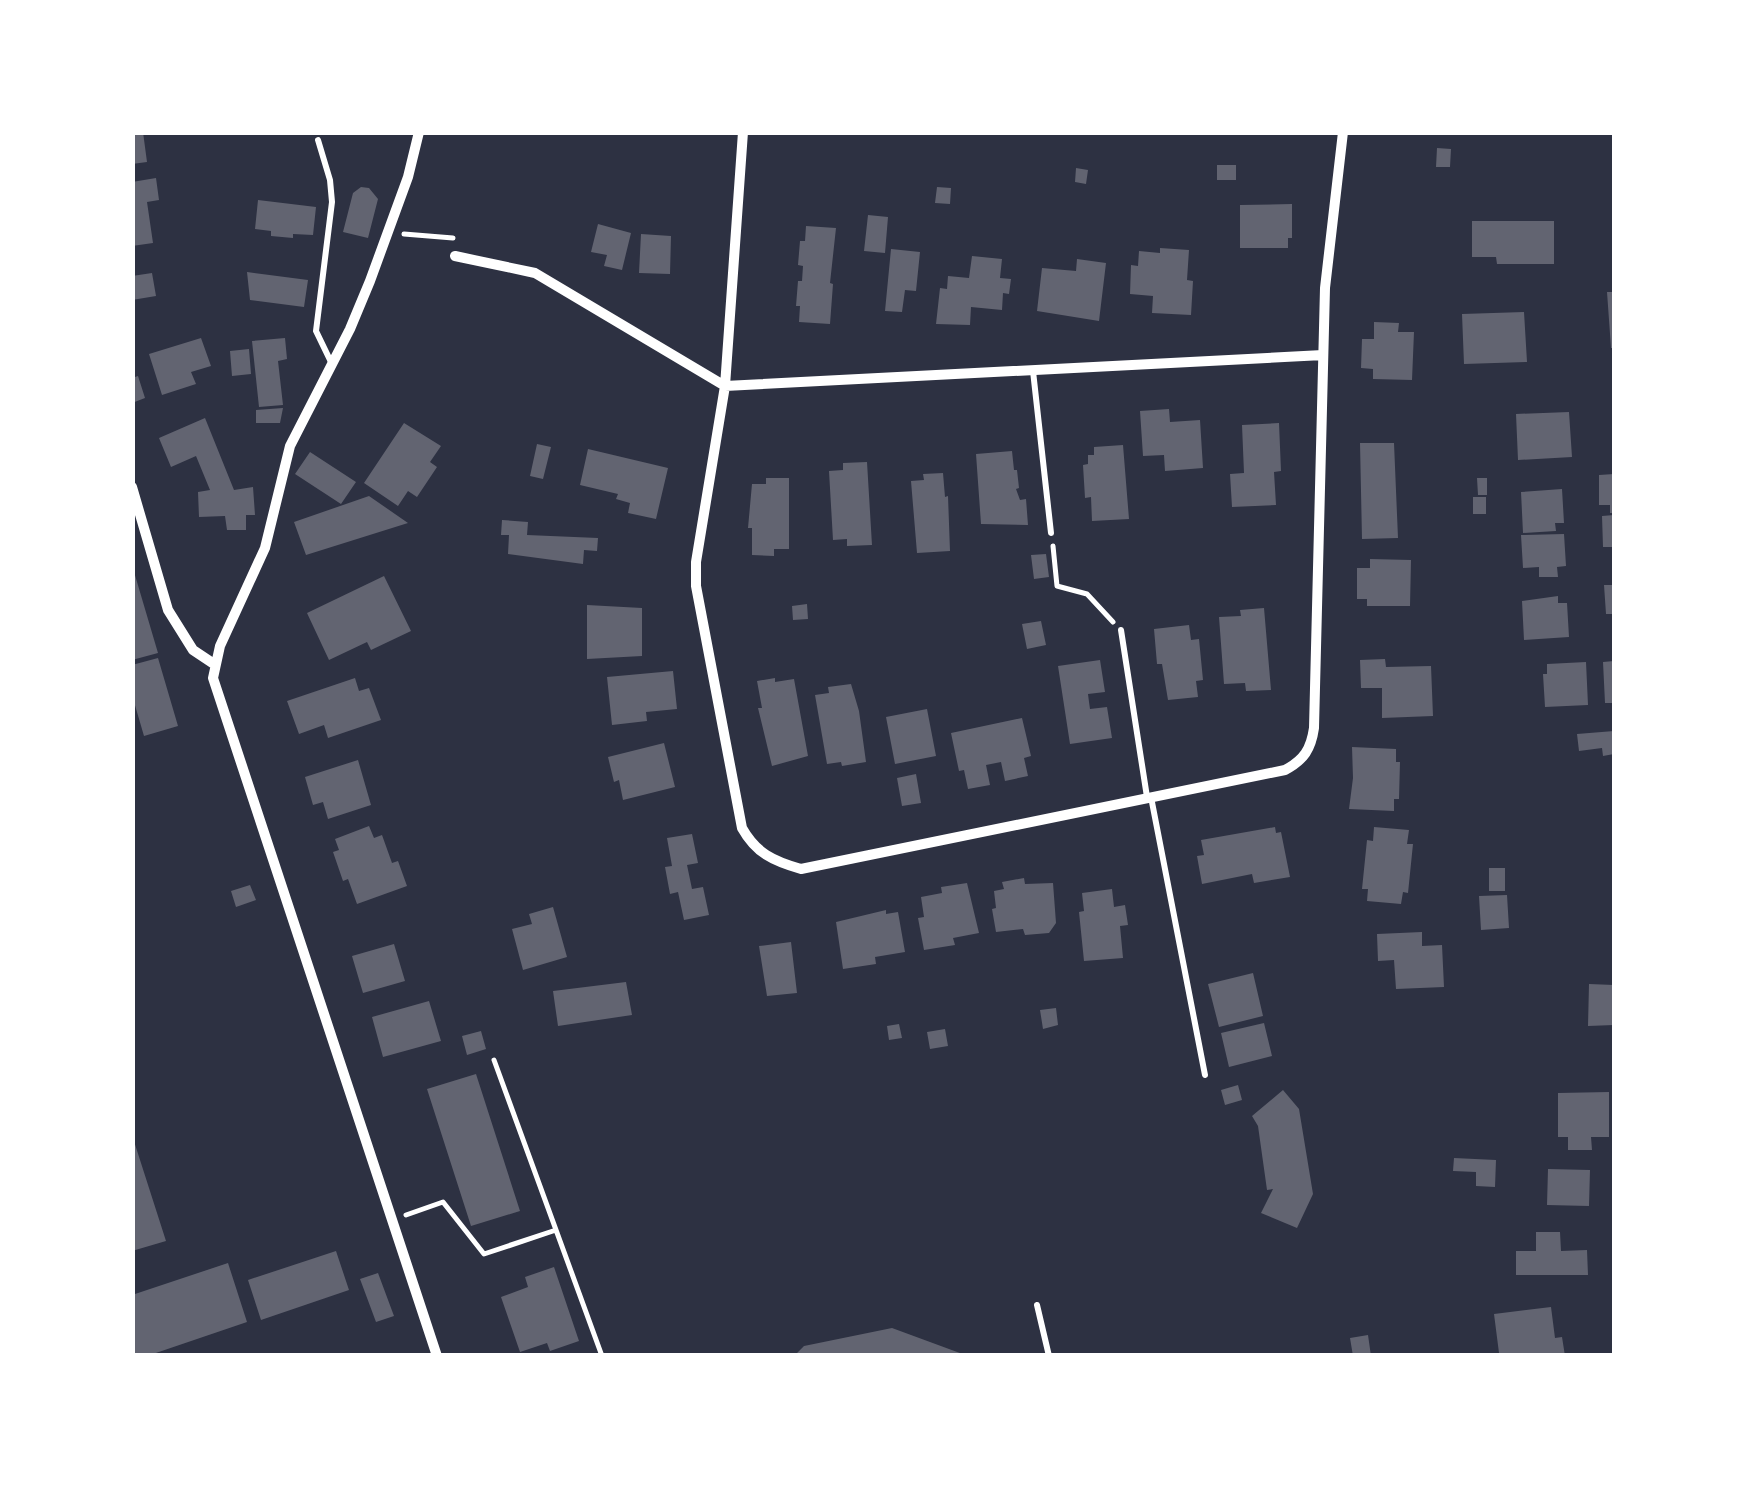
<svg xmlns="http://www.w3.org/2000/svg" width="1747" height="1488" font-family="'Asap Condensed',sans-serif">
<rect width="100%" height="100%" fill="#2d3142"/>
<!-- building -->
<path fill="#626471" d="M132 132H143L147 162 132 164Z
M1437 148 1451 149 1450 167H1436Z
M1217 165H1236V180H1217Z
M1076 168 1088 170 1086 184 1075 182Z
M156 178 159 200 147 202 153 243 132 246V182Z
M361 187 369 188 378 199 368 238 343 232 353 193Z
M937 187 951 188 950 204 935 203Z
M258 200 316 207 313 235 293 234V238L271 236V231L255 229Z
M1292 204V238H1288V248H1240V205Z
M868 215 888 217 885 253 864 251Z
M1472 221H1554V264H1497L1496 257H1472Z
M598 224 631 233 622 270 604 266 607 255 591 252Z
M806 226 836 228 830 283 833 284 830 324 799 322 800 306H796L798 281H802L803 266 798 265 800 241H805Z
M641 234 671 236 670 274 639 273Z
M1160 248 1189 250 1187 280 1193 281 1191 315 1152 313 1153 296 1130 294 1131 265 1138 266 1139 251 1160 253Z
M891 249 920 252 916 291 905 290 902 312 885 311Z
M972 256 1002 259 1000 278 1011 279 1009 294 1003 293 1002 310 971 307 970 325 936 324 940 288 947 289 948 276 969 278Z
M1077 259 1106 263 1099 321 1037 311 1042 268 1076 271Z
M247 272 308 280 304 307 250 300Z
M152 273 156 296 132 300V276Z
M1607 292H1614V348H1611Z
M1524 312 1527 362 1464 364 1462 314Z
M1374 322 1399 323 1398 332H1414L1412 380 1373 379V369L1361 368 1362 339H1374Z
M201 338 211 366 191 372 196 384 162 395 149 354Z
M285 338 287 359 278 361 283 405 259 407 252 341Z
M249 349 251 374 232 376 230 351Z
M138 376 145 398 132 403V378Z
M283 408 280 423H256V410Z
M1169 409 1170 422 1200 420 1203 468 1165 471 1164 455 1143 456 1140 411Z
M1569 412 1572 457 1518 460 1516 414Z
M205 418 234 490 253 487 255 515H246V530H227L225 516 199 517 198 492 210 490 196 456 171 467 159 438Z
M404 423 441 446 430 462 437 467 417 497 408 491 398 506 364 483Z
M1279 423 1281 471 1274 472 1276 505 1232 507 1230 474 1244 473 1242 425Z
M1360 443H1394L1398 538 1362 539Z
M537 444 551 447 543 479 530 476Z
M1123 445 1129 519 1092 521 1091 497 1085 498 1083 465 1088 464V455H1094V447Z
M588 449 668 468 656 519 628 513 630 503 616 499 618 494 580 485Z
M1012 451 1014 470H1017L1019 488 1016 489 1020 500 1026 499 1028 525 981 524 976 454Z
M310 452 356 482 341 504 295 474Z
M867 462 872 545 847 546V539L833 540 829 471 843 470V463Z
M943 473 945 497 948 496 950 551 917 553 911 481 924 480 923 474Z
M1614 474V513H1610V505H1599V475Z
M766 478H789V549H774V556L752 555V528H748L752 484H766Z
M1477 478H1487V495H1478Z
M1562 489 1564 523H1555L1556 531 1523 533 1521 492Z
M369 496 408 523 306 555 294 522Z
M1473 497H1486V514H1473Z
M1614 515V547H1603L1602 516Z
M502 520 528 522 527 535 598 538 597 551 584 550 583 564 508 554 509 535H501Z
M1564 534 1566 566 1557 567 1558 577H1539V567L1523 568 1521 535Z
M1046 554 1049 577 1034 579 1031 555Z
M1370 559 1411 560 1410 606H1367V599H1357V568H1370Z
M132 565 158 653 132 660Z
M384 576 411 631 371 650 367 642 329 660 307 613Z
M1604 585H1614V614H1606Z
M1558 596V603H1567L1569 637 1524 640 1522 601Z
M807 604 808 619 793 620 792 606Z
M587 605 642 608V656L587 659Z
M1264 608 1271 690 1246 691 1245 683 1224 684 1219 617 1241 616 1240 610Z
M1041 621 1046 645 1027 649 1022 624Z
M1189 625 1191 640 1199 639 1203 680 1196 681 1198 697 1168 700 1162 664H1157L1154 629Z
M158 658 178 726 144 736 132 695V665Z
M1385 659 1386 667 1431 666 1433 716 1382 718V688H1361L1360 660Z
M1100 660 1105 692 1088 694 1089 702 1090 709 1107 707 1112 738 1070 744 1058 666Z
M1614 661V703H1605L1603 662Z
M1586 662 1588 705 1545 707 1543 674H1547V664Z
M673 671 677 709 646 712 647 721 612 725 607 677Z
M355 678 359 691 369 688 381 720 328 738 324 725 299 734 287 701Z
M775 678V682L794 679 808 756 772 766 758 708H762L757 681Z
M851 684 859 711 866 762 842 766 841 762 827 764 815 695 829 693 828 687Z
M927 709 936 756 895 764 886 717Z
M1022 718 1031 756 1024 758 1028 776 1005 781 1001 762 986 765 990 785 968 789 964 770 959 771 951 733Z
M1614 731V754L1603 756 1602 748 1579 751 1577 734Z
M664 743 675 787 623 800 619 780 614 782 608 757Z
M1352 747 1396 749V762H1400L1399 799H1394V811L1349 809 1353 778Z
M358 760 371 805 328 819 323 802 313 805 305 777Z
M916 774 921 803 902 806 897 778Z
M369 826 374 838 382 835 392 863 398 861 407 886 357 904 348 879 343 881 333 852 339 850 335 839Z
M1275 827 1276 833 1281 832 1290 877 1254 883 1252 874 1202 884 1197 856 1204 855 1201 840Z
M1374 827 1409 830 1407 844H1413L1408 893 1403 892 1401 904 1367 901 1368 889H1362L1367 840 1373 841Z
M692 834 698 863 687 865 692 889 703 887 709 915 684 920 678 892 670 894 665 867 672 866 667 838Z
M1489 868H1505V891H1489Z
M1024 878 1025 884 1053 883 1056 923 1049 933 1025 935 1023 929 996 932 992 909 996 908 994 891 1004 889 1002 882Z
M967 883 979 933 953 938 955 945 924 950 918 918 924 917 921 897 942 893 941 887Z
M250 885 256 900 236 907 231 891Z
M1112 889 1114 907 1125 905 1128 925 1120 926 1123 958 1084 961 1079 912 1084 911 1082 893Z
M1507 895 1509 928 1481 930 1479 896Z
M553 907 567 957 523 970 512 929 532 924 529 914Z
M886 910V914L898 912 905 952 875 957 876 964 843 969 836 922Z
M1422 932V946L1442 945 1444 987 1396 989 1394 960 1378 961 1377 934Z
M791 942 797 993 767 996 759 946Z
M394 944 405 981 363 993 352 956Z
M1253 973 1263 1016 1219 1027 1208 984Z
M626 982 632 1015 558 1026 553 991Z
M1589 984 1614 985V1025L1588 1026Z
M429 1001 441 1041 383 1057 372 1017Z
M1056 1008 1058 1025 1043 1029 1040 1010Z
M1264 1023 1272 1056 1229 1067 1221 1033Z
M899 1024 902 1038 889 1040 887 1026Z
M945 1029 948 1046 930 1049 927 1032Z
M481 1031 486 1049 467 1055 462 1036Z
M476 1074 520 1211 471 1226 427 1089Z
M1238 1085 1242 1100 1225 1105 1221 1090Z
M1283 1090 1299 1109 1313 1194 1297 1228 1261 1213 1273 1189 1267 1190 1258 1126 1252 1116Z
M1609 1092V1137H1591L1592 1150H1568V1137H1558V1093Z
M132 1135 166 1241 132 1251Z
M1454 1158 1496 1160 1495 1187 1476 1186V1172L1453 1171Z
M1548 1169 1590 1170 1589 1206 1547 1205Z
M1536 1232H1560L1561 1251 1587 1250 1588 1275H1516V1251H1536Z
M336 1251 349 1290 261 1320 248 1280Z
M228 1263 247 1322 147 1356H132V1295Z
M554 1267 579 1341 550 1351 547 1343 520 1352 501 1297 528 1287 525 1277Z
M378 1273 394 1316 376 1322 360 1279Z
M1551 1307 1555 1338 1562 1337 1565 1356 1499 1353 1494 1314Z
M892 1328 968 1356H794L804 1346Z
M1368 1335 1371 1356H1353L1350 1338Z"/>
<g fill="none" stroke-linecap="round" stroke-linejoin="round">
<!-- path -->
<path stroke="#fff" stroke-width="5" d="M404 234 453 238
M1053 546 1057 586 1087 594 1113 622
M494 1060 602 1356
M406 1215 443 1202 484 1254 556 1230"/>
<!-- service -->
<path stroke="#fff" stroke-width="6" d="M318 140 330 180 332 202 316 331 331 362
M1033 371 1051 533
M1121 630 1147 797
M1151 797 1205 1075
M1037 1305 1049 1356"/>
<!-- minor -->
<path stroke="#fff" stroke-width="10" d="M419 132 408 177 370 281 350 329 290 446 265 548 220 646 213 678 437 1356
M743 132 725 386 696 562V586L742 828C756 853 773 861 801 869L1285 770C1304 760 1311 749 1314 728L1325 288 1343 132
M455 256 535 273 725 386 1323 355
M132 487 168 610 193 650 214 664"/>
</g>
<!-- border -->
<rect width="1747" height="1488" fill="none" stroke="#ffffff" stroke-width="270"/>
</svg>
